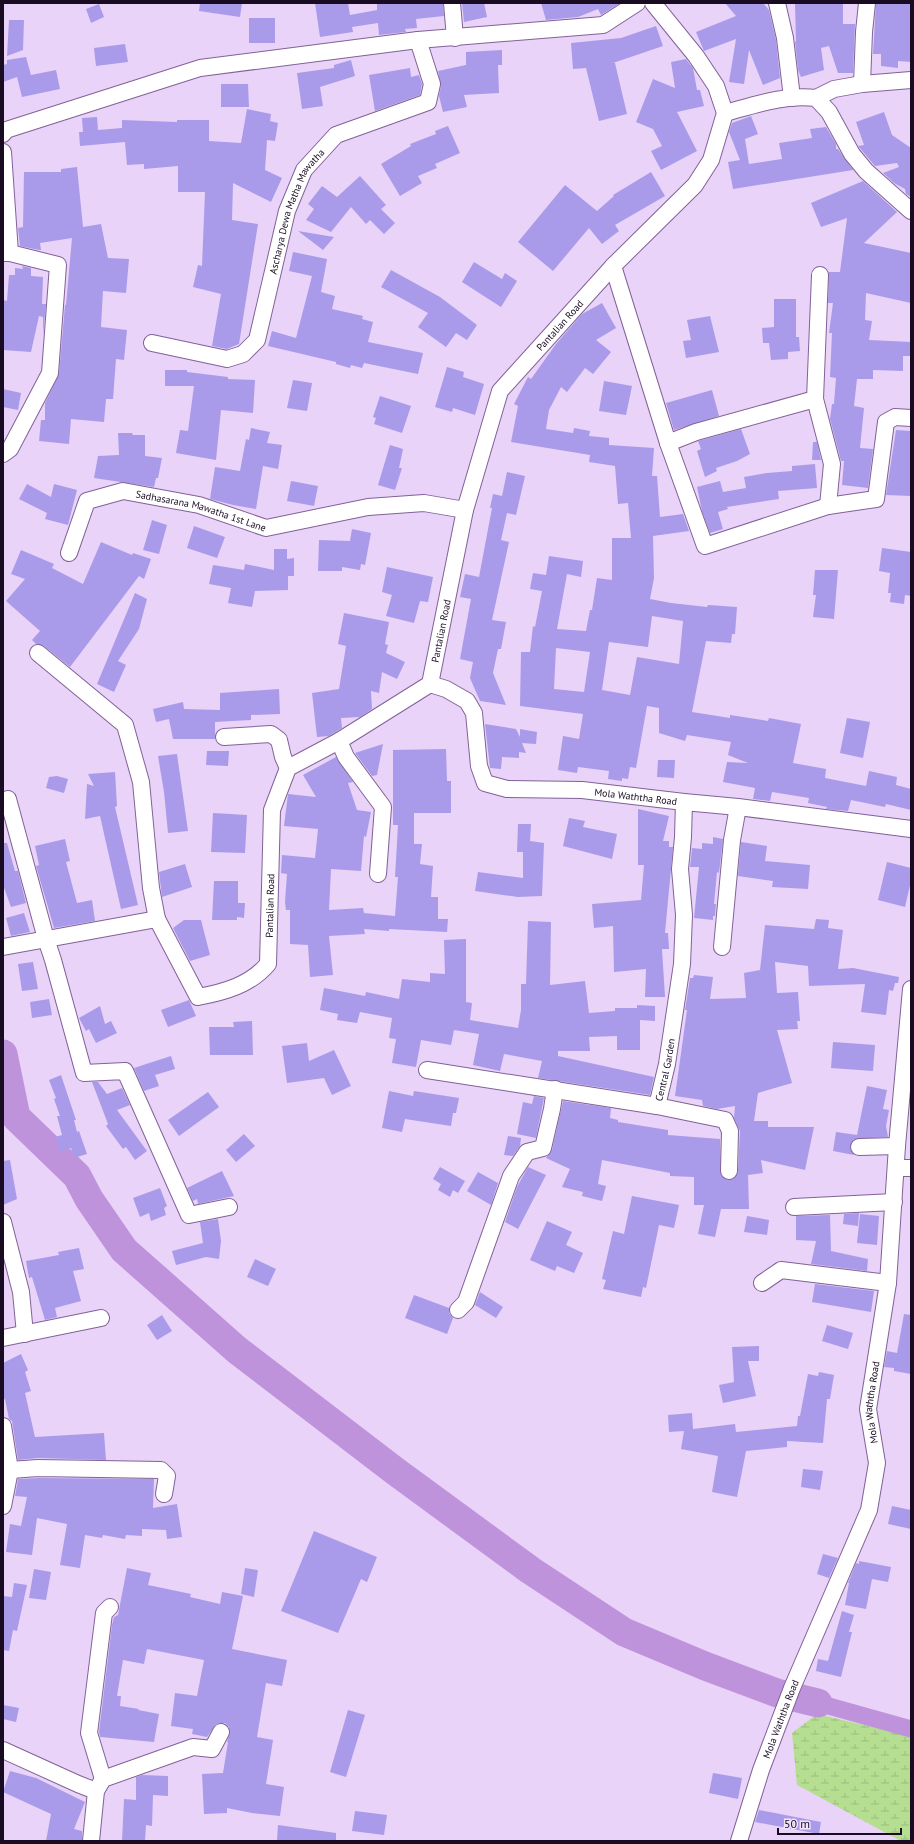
<svg xmlns="http://www.w3.org/2000/svg" width="914" height="1844" font-family="'PT Sans',sans-serif">
<defs>
<pattern id="wetland-marsh" width="20" height="14" patternUnits="userSpaceOnUse"><rect width="20" height="14" fill="#b5de91"/><path d="M1 5h8M5 5V1M11 12h8M15 12V8" fill="none" stroke="#9bbd7d"/></pattern>
</defs>
<rect width="100%" height="100%" fill="#e9d3f8"/>
<!-- wetland -->
<path fill="url(#wetland-marsh)" d="M817 1714 911 1736V1841H901L797 1785 792 1733Z"/>
<g fill="none" stroke-linecap="round" stroke-linejoin="round">
<!-- canal -->
<path stroke="#bf93dc" stroke-width="17" d="M818 1703 911 1729"/>
<!-- river -->
<path stroke="#bf93dc" stroke-width="29" d="M3 1054 16 1117 77 1176 89 1199 124 1250 237 1350 395 1471 530 1570 624 1632 705 1666 777 1693 818 1703"/>
</g>
<!-- building -->
<path fill="#a99bea" fill-rule="evenodd" d="M200 3H242L240 17 199 11Z
M315 3H348L350 15 377 10V3H443L444 16 416 19 417 28 405 29 406 32 379 35 378 23 352 27 353 32 320 37Z
M462 3H484L487 17 464 22Z
M541 3H620L601 15 598 9 578 17 546 20Z
M725 3H763L769 10 776 40 780 78 763 85 749 50 744 84 729 82 736 39 704 51 696 32 736 16Z
M795 3H843V24H855L853 73H838L829 46 821 48 824 70 801 77 798 70 795 41 796 42Z
M876 3H911V62L898 61V68L881 66V54H873Z
M99 4 104 17 91 23 86 9Z
M249 18H275V43H249Z
M9 20H24L23 50 7 56Z
M656 26 663 46 613 63H615L627 114 599 121 586 68 573 69 571 43 621 38Z
M125 44 128 62 96 66 94 48Z
M502 50V65H498L499 93 464 95 467 107 443 112 439 96 441 86 438 71 466 65V52Z
M26 57 31 75 56 70 60 89 22 97 17 77 3 82V65L7 64V60Z
M686 59 693 68 697 90H700L704 106 677 112 697 151 661 170 651 151 662 146 653 129 636 122 653 79 675 88 671 62Z
M351 60 355 76 320 87 323 106 302 109 297 73 334 68V65Z
M410 68 411 77 419 75 422 84 420 95 375 111 369 75Z
M221 84H248L249 107H221Z
M247 109 271 114 270 121 278 123 275 141 267 140 265 170 282 178 271 202 233 183 232 220 258 224 239 344 227 349 212 346 221 294 193 287 198 265 202 266 205 192H178V166L144 169V164L127 165 125 142 80 146 79 132H83L82 118 97 117 98 130 122 128V120L177 122V120H209V141L241 143Z
M884 112 892 135 911 148V197L906 194 905 189 894 183 883 173 899 167 897 163 875 166 858 146 864 145 856 122Z
M751 116 758 134 745 139 749 164 782 159 779 143 812 138 810 129 826 127 836 144V149H838L853 170 733 189 728 162 740 160 729 132 732 123Z
M448 126 460 153 435 164 437 168 418 176 422 183 400 196 381 164 411 146 410 144 436 134 435 131Z
M77 167 83 227 101 224 108 258 129 259 126 293 103 291 101 327 127 330 124 360 116 359 113 399H106L104 422 71 419 69 444 39 441 41 420H45V403L59 374 65 305H66L72 238 40 243 41 250H39L20 246 18 228 23 227 24 172H61V169Z
M651 172 665 196 615 225 619 231 602 244 589 228 553 271 518 242 565 185 597 211 614 196 613 195Z
M360 176 386 205 381 209 395 223 384 234 370 220 366 224 351 207 331 232 306 220 314 209 308 204 322 186 337 197Z
M863 181 897 212 864 243 911 253V303L866 293 865 320 872 321 869 340 911 342V356H903V371L873 370V379H857L854 406 864 408 860 448 873 449 868 488 842 485 844 461H841L830 419 832 404H834L836 378 830 377 832 333H829L833 303H828L829 272H840L847 218 821 227 811 203Z
M298 231 334 237 323 250Z
M293 252 327 259 321 292 335 296 332 309 363 316 362 319 373 322 368 342 423 353 418 374 364 363 362 368 351 365 350 368 336 364V362L268 346 272 331 296 338 312 276 289 271Z
M474 262 502 279 505 273 517 281 501 307 462 282Z
M22 266 31 268V276L43 277 42 304H46L43 335V317L39 316 31 352 3 350V300L7 301 9 275H15V268L23 269Z
M391 270 440 297 477 325 467 340 456 333 446 347 418 327 428 313 381 287Z
M774 299H796V337H799L800 351 788 352V359L771 360 769 343H763L762 328 774 327Z
M602 303 616 328 596 340 611 352 593 374 585 368 567 392 561 387 549 410 546 429 573 433 574 428 590 431 589 436 609 438V445L654 448 652 476H657L660 517 683 514 689 531 653 536 654 578 650 599 671 603 707 607 708 605 737 607 735 634H732L731 643 706 641 692 712 730 718V715L768 721 769 718 801 724 793 763 826 769 825 778 866 786 869 771 897 777 896 785 911 789V810L886 804 885 807 851 800 848 811 826 809 827 807 808 803 809 798 772 792 770 801 753 799 755 788 723 782 727 762 748 763 728 755 731 742 687 735 685 741 659 733V708L647 706 636 768 630 767 628 779 622 778V781L608 779 609 771 578 767 577 773 558 770 563 736 579 739 583 714 520 706 521 652H530L533 626 535 627 542 591 530 589 533 573 546 575 549 556 583 561 581 577 567 574 557 629 586 631 590 610H592L597 578 612 580V538H631L628 503 618 504 615 466 589 462 590 455 511 442 518 406 514 404 528 377 531 379 556 344 582 314ZM652 616 683 621 679 664 637 657 630 695 602 690 609 642 648 647ZM556 648 590 652 584 692 554 689Z
M710 316 719 352 686 358 683 341 691 340 687 320Z
M447 367 464 372 463 377 484 384 475 415 453 408 452 412 435 407Z
M165 370H187V372L228 377V379L255 380 253 413 221 410 216 460 176 453 180 430 188 431 194 386H165Z
M293 380 312 383 307 411 287 408Z
M604 381 632 386 626 415 599 411Z
M3 389 21 393 18 410 3 407Z
M712 390 719 416 674 430 666 403Z
M380 396 411 406 402 433 374 424 376 418 373 417Z
M251 428 270 432 267 443 282 445 278 469 263 466 256 509 233 505 210 499 215 467 240 471 246 439 249 440Z
M741 429 750 454 737 461 716 468 717 471 705 477 697 451 701 449 698 441Z
M896 430 911 431V496L886 495Z
M118 433H132L133 435H145V456L162 458 158 478H156L154 487 94 478 98 456 119 455Z
M813 442H817L821 460H812Z
M390 445 403 449 399 468H402L395 490 378 485Z
M815 464 817 488 778 491 779 499 727 507 728 509 718 512 723 529 710 533 702 511 697 487 720 481 723 492 746 488 744 477 767 473 792 471V466Z
M507 472 525 476 516 515 507 513 501 540 509 542 492 620 506 622 501 649H498L493 673 506 705 480 701 470 678 473 662 460 659 471 599 460 597 465 574 479 577 492 508H490L493 494 502 496Z
M291 481 318 486 314 506 287 501Z
M27 484 51 497 54 484 77 490 68 525 45 519 47 513 19 499Z
M152 520 167 525 159 554 143 550Z
M194 526 225 537 217 558 187 548Z
M352 529 371 533 365 565 361 564 360 570 342 567V571H318L319 540 350 541Z
M101 542 132 555 133 553 151 559 144 579 139 576 70 667 44 646 36 644 32 640 40 631 6 601 25 579 11 574 21 550 54 564 52 568 83 584Z
M882 548 911 552V596L905 595 904 604 890 602 891 593H888L890 573 879 571Z
M274 549H287V559L294 558V576H288V590L255 591 252 607 228 603 231 588 209 584 213 565 244 570 245 564 274 570Z
M387 567 433 577 428 602 420 601 414 623 386 616 392 595 382 592Z
M815 570H838L834 619 813 617 816 595H813Z
M135 593 147 599 139 629 118 661 126 665 114 692 97 684Z
M344 613 389 622 385 644 388 645 386 653 405 662 397 679 382 672 379 693 371 691 372 709 360 717 341 718 342 728 329 736 317 737 312 693 339 689 346 646 338 644Z
M279 689 280 714 251 715V720L215 722V739H173L169 719 156 722 153 709 183 702 184 709 220 710V693Z
M847 718 870 722 863 758 840 753Z
M485 724 516 729 520 737V729L537 732 536 744 522 743 526 753 519 752V758L502 757 501 769 490 768Z
M383 744 377 775 372 776 355 753Z
M446 749 447 781H451V813H414V844H422L420 864 433 866 431 897H438V919H448L447 932 389 929V931L364 929 365 934 329 936 333 975 310 977 308 945 290 944V910H286L285 902 287 874 281 873 282 855 315 858 318 829 284 826 288 794 316 797 303 775 336 757 353 782 348 783 357 810 371 812 366 837 364 836 361 871 331 869 329 910 363 908 364 913 395 916 398 877H395L398 825H393V750Z
M207 751H229L228 766 206 765Z
M177 754 188 831 168 833 164 792 158 756Z
M658 760H675L674 778 657 777Z
M115 772 117 806 115 807 138 905 121 909 100 816 85 819 87 784 94 786 88 774Z
M57 776 68 779 64 793 46 788 49 777Z
M638 809 669 816 663 841H669V847H673L665 933H668L669 949H662L665 997H645L646 969 614 972 613 926 594 928 592 904 641 900 644 865H638Z
M213 813 247 815 245 853 211 852Z
M569 818 585 821 583 827 617 834 612 859 563 846Z
M518 824H531L530 841 544 843 542 896 518 897 475 891 478 872 523 878V852H517Z
M713 837 723 839 719 873 717 872 714 904H716L715 916H713V920L694 918 699 867H690L692 848 702 849V843L713 844Z
M65 839 70 861 66 862 77 903 92 900 95 921 54 928 36 866 39 865 35 846Z
M741 842 767 846 765 861 810 865 808 889 772 887 773 881 738 876Z
M3 843H7L15 871H18L26 903 11 907 3 885Z
M887 862 911 868V881L905 907 878 900Z
M185 864 192 887 162 897 159 872Z
M214 881H238V903H245L244 918 237 917V920H212Z
M24 913 30 932 11 936 6 918Z
M816 919 829 920 828 928 843 930 838 969 853 968 899 977 898 983H895L893 991 889 990 886 1015 861 1012 865 984 809 986 808 966 775 962 777 993 798 992 800 1021H797L798 1029 777 1030 792 1083 758 1093 754 1121H768V1127H814L805 1170 761 1160 763 1173 748 1175 749 1209H721L715 1237 698 1234 704 1205H694V1177L670 1176V1173L602 1160 598 1184 606 1186 602 1201 582 1196 583 1192 562 1187 570 1169 546 1158 552 1150 563 1101 611 1108 610 1118 618 1120V1122L668 1130V1135L720 1139 721 1175 728 1180 737 1176 738 1171 740 1131 734 1118 735 1106 717 1109 703 1106 702 1100 675 1096 687 1010H685L690 978H693L694 975 713 977 710 999 746 998 744 973 760 970 765 925 814 929Z
M184 920H201L210 955 190 961 173 928Z
M528 921 551 922 550 985 585 981 589 1013 615 1011V1008H637V1005L655 1006V1021L640 1020V1050H617V1036L589 1037 590 1051H558V1056L654 1077 650 1095 538 1078 542 1061 504 1054 500 1071 473 1065 479 1034 454 1030 451 1045 421 1040 416 1067 392 1063 396 1039 389 1038 392 1018 360 1012 357 1023 337 1020 338 1014 320 1010 324 988 365 996 366 992 399 999 402 979 430 982V973L445 974 444 940 466 939V1002L472 1003 470 1020 518 1028 521 1010V984H526Z
M33 962 38 989 22 991 18 964Z
M49 999 52 1015 32 1018 30 1002Z
M189 1000 196 1016 168 1027 161 1010Z
M100 1006 105 1024 111 1021 117 1033 96 1043 89 1029 86 1031 79 1018Z
M252 1021 253 1055H210L209 1027H234L233 1022Z
M833 1042 875 1045 873 1071 831 1068Z
M307 1043 309 1061 334 1050 351 1086 332 1095 324 1078 287 1083 282 1046Z
M171 1056 175 1069 155 1075 159 1086 144 1091 134 1068Z
M61 1075 76 1120H74L77 1132 79 1131 87 1154 74 1158 71 1148 60 1152 55 1137 62 1135 57 1116H60L54 1099 56 1098 49 1080Z
M92 1082H98L107 1094 122 1088 130 1105 117 1110 147 1151 135 1160 126 1147 123 1149 106 1126 108 1124Z
M867 1086 887 1090 883 1109 889 1110 886 1126 888 1137 854 1139 850 1147 854 1155 833 1151 836 1132 857 1135Z
M389 1091 413 1096 414 1091 459 1098 456 1113H453L451 1126 405 1119 402 1132 382 1128Z
M208 1092 219 1107 179 1136 168 1120Z
M534 1096 544 1098 536 1138 517 1134 523 1102 532 1104Z
M244 1134 255 1146 236 1162 226 1150Z
M508 1136 521 1138 520 1146 513 1156 504 1155Z
M10 1160 17 1199 3 1205V1161Z
M440 1167 465 1181 458 1193 453 1190 450 1197 438 1190 441 1184 433 1179Z
M528 1167 546 1175 518 1229 505 1222 517 1187Z
M222 1171 234 1196 198 1204 197 1199 193 1201 187 1188Z
M478 1172 498 1183 491 1205 467 1191Z
M160 1188 167 1206 164 1208 166 1215 151 1221 149 1213 140 1217 133 1198Z
M632 1196 679 1205 674 1228 659 1225 646 1288 643 1287 641 1297 603 1289 606 1280 602 1279 613 1231 624 1234Z
M859 1213 858 1226 843 1224 844 1214Z
M860 1214 879 1216 877 1245 857 1243Z
M830 1215 831 1251 868 1259 867 1271 811 1264 816 1241 796 1240V1216Z
M747 1216 769 1220 767 1235 744 1232Z
M218 1219 221 1241 219 1259 206 1257 176 1265 172 1251 203 1243 200 1222Z
M547 1221 572 1232 566 1245 583 1253 574 1273 557 1266 555 1271 530 1260Z
M79 1248 84 1269 73 1271 81 1301 55 1308 57 1317 45 1320 32 1277 29 1278 26 1261 59 1255 58 1252Z
M255 1259 276 1269 268 1286 247 1277Z
M815 1284 874 1291 871 1312 812 1302Z
M480 1292 503 1307 496 1318 475 1305Z
M414 1295 449 1308V1313L453 1318 447 1334 405 1318Z
M904 1314 911 1315V1374L894 1371V1368L884 1367 887 1351 897 1353Z
M162 1315 172 1331 157 1340 147 1325Z
M827 1325 853 1333 848 1349 822 1341Z
M759 1346V1361H748L756 1396 723 1403 719 1385 734 1382 732 1347Z
M21 1354 28 1370 25 1372 31 1391 25 1393 35 1437 104 1433 106 1460 38 1458 18 1460 12 1421 9 1419 5 1399 3 1400V1363Z
M819 1372 834 1375 830 1399H827L823 1443 787 1441V1447L746 1451 737 1497 712 1492 718 1456 681 1449 684 1431 669 1432 668 1415 692 1413 693 1429 735 1424 736 1432 797 1426 798 1416H800L808 1374 818 1376Z
M803 1469 823 1471 820 1490 801 1487Z
M38 1478 154 1479 153 1508 177 1504 182 1537 167 1539 166 1530 142 1529V1536L126 1535 125 1539 103 1535 102 1538 85 1535 80 1568 60 1565 67 1524 37 1518 32 1555 6 1552 10 1524 21 1526 27 1497 15 1496 18 1479Z
M892 1506 911 1510V1529L888 1524Z
M314 1531 377 1557 367 1582 361 1579 338 1633 281 1611Z
M823 1554 838 1558 829 1578 817 1574Z
M859 1561 891 1567 888 1582 872 1579 866 1609 845 1605 849 1583H848L856 1563 859 1564Z
M127 1568 151 1573 148 1585 191 1594 190 1597 220 1604 222 1592 243 1596 232 1649 287 1660 282 1686 266 1683 257 1737 273 1740 266 1784 284 1787 280 1816 252 1813 227 1808V1813L204 1814 202 1774 223 1773 228 1742H227L230 1732 229 1727 225 1723 216 1724 207 1737 192 1734 193 1729 171 1726 175 1693 197 1696 204 1660 147 1649 144 1664 123 1660 117 1696H121L120 1706 139 1709 138 1710 159 1714 154 1742 100 1737 99 1732 112 1625 114 1617 118 1615Z
M245 1568 258 1570 254 1597 241 1594Z
M34 1569 51 1572 46 1600 29 1598Z
M14 1583 27 1585 17 1631 13 1630 9 1651 3 1650V1596L12 1597Z
M842 1611 854 1615 849 1632H852L841 1677 816 1671 818 1659 828 1661Z
M3 1705 19 1708 16 1722 3 1719Z
M348 1710 365 1715 346 1777 330 1772Z
M10 1771 36 1778 85 1802 74 1829 82 1831V1841H46L51 1814 3 1792Z
M713 1773 742 1778 738 1799 709 1793Z
M142 1775 168 1776V1796L153 1795 152 1826 146 1825 145 1841H122L124 1799 136 1800V1777Z
M759 1810 821 1822 819 1834 755 1822Z
M355 1811 387 1815 384 1835 352 1831Z
M278 1825 336 1833V1841H277Z"/>
<g fill="none" stroke-linecap="round" stroke-linejoin="round">
<!-- street casing -->
<g stroke="#826198" stroke-width="18">
<g id="street">
<path d="M452 3 455 38"/>
<path d="M777 3 785 38 792 98"/>
<path d="M862 84 864 32 867 3"/>
<path d="M816 98 834 89 862 84 911 80"/>
<path d="M725 113C755 105 785 94 816 98L829 112 852 154 866 171 911 211"/>
<path d="M3 134 6 130 200 68 418 40 603 25 637 3"/>
<path d="M3 152 10 253H3"/>
<path d="M613 266 668 443 705 546 828 506 876 499 886 422 895 417 911 418"/>
<path id="s1" d="M152 343 227 359 243 354 257 340 287 211 304 170 336 135 428 102 432 84 418 40"/>
<path d="M815 399 832 464 828 506"/>
<path d="M668 443 696 432 815 399 820 275"/>
<path d="M3 454 10 449 50 373 58 265 10 253"/>
<path id="s2" d="M69 553 87 501 123 491 199 505 266 528 368 507 424 503 465 510"/>
<path d="M38 653 125 725 141 782 151 888 157 919"/>
<path id="s3" d="M430 684 446 689 467 701 474 713 479 766 485 783 507 789 582 790 684 802 738 807 911 829"/>
<path d="M224 737 271 734 279 740 283 757 288 768"/>
<path d="M339 741 346 757 383 807 378 874"/>
<path d="M8 799 46 939 53 960 84 1073 125 1071 189 1215 229 1207"/>
<path id="s4" d="M3 947 157 919 198 997C225 992 250 985 268 964L272 810 288 768 339 741 430 684 465 510 500 391 613 266 695 185 711 160 725 113 716 86 696 56 653 3"/>
<path d="M722 947 732 840 738 807"/>
<path id="s5" d="M427 1070 657 1106 667 1064 682 964 684 915 680 869 683 837 684 802"/>
<path d="M657 1106 725 1120 730 1131 729 1171"/>
<path d="M859 1147 897 1146"/>
<path d="M896 1168H911"/>
<path d="M794 1207 894 1202"/>
<path d="M3 1222 21 1292 25 1334"/>
<path d="M762 1283 781 1270 888 1283"/>
<path d="M458 1310 466 1302 511 1176 527 1152 543 1148 552 1109 555 1089"/>
<path d="M3 1338 101 1318"/>
<path d="M3 1426 10 1470 3 1506"/>
<path d="M10 1470 38 1468 161 1470 167 1476 164 1494"/>
<path d="M3 1750 78 1784 96 1791"/>
<path d="M103 1779 89 1733 104 1613 110 1607"/>
<path d="M91 1841 96 1791 103 1779 193 1747 212 1749 221 1732"/>
<path id="s6" d="M739 1841 761 1770 792 1688 869 1510 877 1463 868 1409 888 1283 897 1146 911 989"/>
</g>
</g>
<!-- street -->
<use href="#street" stroke="#fff" stroke-width="16"/>
</g>
<g text-anchor="middle" dominant-baseline="central" stroke-width="3.5" stroke-linejoin="round" paint-order="stroke">
<!-- street labels -->
<g font-size="10" fill="#190b21" stroke="#f2e3fc">
<text stroke="none"><textPath href="#s1" startOffset="249">Ascharya Dewa Matha Mawatha</textPath></text>
<text stroke="none"><textPath href="#s4" startOffset="1078">Pantalian Road</textPath></text>
<text stroke="none"><textPath href="#s2" startOffset="173">Sadhasarana Mawatha 1st Lane</textPath></text>
<text stroke="none"><textPath href="#s4" startOffset="742">Pantalian Road</textPath></text>
<text stroke="none"><textPath href="#s3" startOffset="278">Mola Waththa Road</textPath></text>
<text stroke="none"><textPath href="#s4" startOffset="382">Pantalian Road</textPath></text>
<text stroke="none"><textPath href="#s5" startOffset="270">Central Garden</textPath></text>
<text stroke="none"><textPath href="#s6" startOffset="465">Mola Waththa Road</textPath></text>
<text stroke="none"><textPath href="#s6" startOffset="129">Mola Waththa Road</textPath></text>
</g>
</g>
<!-- border -->
<rect width="914" height="1844" fill="none" stroke="#190b21" stroke-width="8"/>
<!-- scale -->
<path d="M778 1828v6h123v-6" fill="none" stroke="#190b21" stroke-width="2"/>
<text x="784" y="1828" font-size="12" fill="#190b21" stroke="#f2e3fc" stroke-width="3" paint-order="stroke">50 m</text>
</svg>
